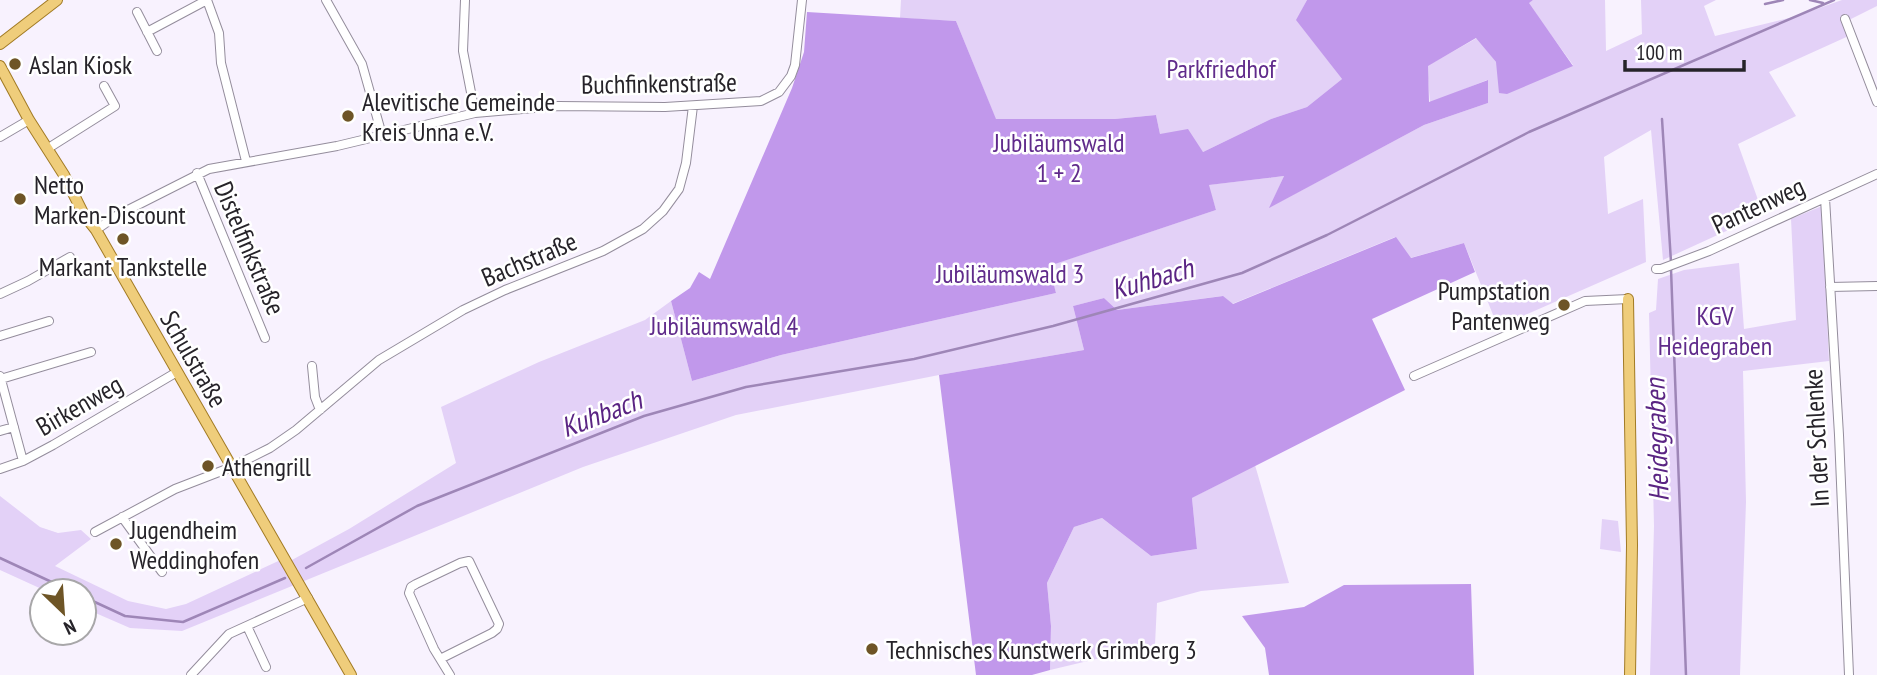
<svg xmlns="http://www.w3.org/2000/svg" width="1877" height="675" font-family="'PT Sans Narrow',sans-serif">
<rect width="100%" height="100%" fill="#f8f2fe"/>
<!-- green -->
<path fill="#e3d1f7" d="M901 0H1307L1297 20 1342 79 1307 107 1271 119 1203 152 1160 134 1156 115 1115 119 996 120 956 21 900 18Z
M1533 0H1605L1606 51 1642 34 1641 0H1716L1704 6 1715 36 1797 16 1842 0H1877V6L1849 20 1853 34 1769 72 1796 116 1738 144 1762 211 1735 227 1663 260 1651 130 1604 157 1608 214 1643 199 1646 262 1498 327 1464 243 1410 258 1395 237 1232 304 1222 296 1117 310 1104 298 1073 306 1084 350 939 375 736 415 583 467 182 631 130 628 84 608V591H46L0 570V496L40 527 58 533 81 530 91 539 55 566 128 601 166 609 186 604 287 557 290 561 349 529 456 463 441 407 539 362 645 320 671 301 692 381 781 355 1056 293 1048 266 1216 210 1208 185 1284 176 1270 207 1424 125 1488 103 1487 80 1430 103 1427 66 1477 38 1496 62 1573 65 1528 3Z
M1822 206 1829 361 1743 371 1746 502 1740 675H1650L1654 526 1649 313 1656 310 1658 279 1684 270 1739 263 1744 329 1796 320 1791 219Z
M1255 465 1289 583 1201 591 1157 603 1155 645 1050 670 1051 626 1047 583 1074 527 1102 518 1151 556 1197 549 1192 498Z
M1602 519 1618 521 1621 552 1600 549Z"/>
<!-- forest -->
<path fill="#c198eb" d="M1307 0H1533L1529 3 1573 66 1507 94 1499 93 1496 62 1476 38 1428 66 1429 102 1488 80V103L1424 125 1269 208 1284 176 1209 185 1216 210 1049 266 1056 293 781 355 692 381 671 301 690 288 699 272 710 279 792 88 804 52 807 12 956 21 996 119H1115L1156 115 1160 134 1188 129 1203 152 1271 119 1307 107 1342 79 1296 20Z
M1396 237 1411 258 1464 243 1475 272 1372 319 1405 390 1192 498 1197 549 1151 556 1102 518 1074 527 1047 583 1051 626 1050 670 1032 675H976L939 375 1084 350 1073 306 1104 298 1117 310 1223 296 1233 304Z
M1471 584 1474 675H1269L1265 648 1242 616 1304 607 1344 585Z"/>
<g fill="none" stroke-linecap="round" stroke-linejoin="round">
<!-- stream -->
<path stroke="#9e86b7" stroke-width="2.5" d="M1810 0 1823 3
M1765 4 1783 0
M1662 119 1671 262
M1671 269 1686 675
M0 558 71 591
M306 568 417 506 644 416 746 387 914 359 1053 326 1242 273 1327 235 1529 132 1834 0
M84 597 125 616 183 622 285 578"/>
<!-- minor casing -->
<g stroke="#948d9c" stroke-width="10">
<path id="minor" d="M207 0 219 33 221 63 246 161
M326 0 362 64 382 135
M465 0 463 51 475 113
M137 12 157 51
M1845 19 1877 102
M147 32 207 0
M0 137 29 120
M47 149 115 106 104 86
M197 173 265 338
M1825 198 1839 435 1849 675
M96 230 116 216 209 169 337 146 475 113 558 106 665 107 761 101 779 92 791 76 795 65 802 0
M1656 269H1661L1709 251 1877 174
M1830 287 1877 286
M0 294 28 281 70 257
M0 336 49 321
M312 366 315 397 320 410
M0 376 23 461
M1414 376 1585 301 1628 299
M1 379 91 352
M0 431 14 427
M0 469 23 461 53 445 177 372
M122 517 162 572
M95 532 175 489 232 467 270 448 296 430 379 360 463 310 505 290 603 251 643 229 663 211 679 189 686 163 693 106
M247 626 266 667
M442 658 492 633 497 629 499 624 469 561 460 563 416 584 411 587 409 593 434 649 450 675
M191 675 229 634 308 598"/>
</g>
<!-- major casing -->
<g stroke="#a27b25" stroke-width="12">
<path id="major" d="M0 44 57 0
M0 66 29 120 64 175 84 215 96 230 351 675
M1628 299 1632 545 1630 675"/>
</g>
<!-- minor -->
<use href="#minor" stroke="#fff" stroke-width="8"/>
<!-- major -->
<use href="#major" stroke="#efcd7b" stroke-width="10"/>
</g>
<!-- markers -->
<g fill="#6e5526" stroke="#fff" stroke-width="2.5">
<circle cx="15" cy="64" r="7"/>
<circle cx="348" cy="116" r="7"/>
<circle cx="20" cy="199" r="7"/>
<circle cx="123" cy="239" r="7"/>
<circle cx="1564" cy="305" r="7"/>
<circle cx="208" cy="466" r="7"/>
<circle cx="116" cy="544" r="7"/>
<circle cx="872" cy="649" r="7"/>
</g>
<g text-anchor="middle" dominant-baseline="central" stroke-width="5" stroke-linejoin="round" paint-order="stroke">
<!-- poi labels -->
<g font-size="26" fill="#262329" stroke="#fff" text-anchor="start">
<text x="29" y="64">Aslan Kiosk</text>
<text x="362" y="101">Alevitische Gemeinde<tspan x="362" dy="30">Kreis Unna e.V.</tspan></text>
<text x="34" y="184">Netto<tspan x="34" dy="30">Marken-Discount</tspan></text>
<text x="123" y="266" text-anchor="middle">Markant Tankstelle</text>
<text x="1550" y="290" text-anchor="end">Pumpstation<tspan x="1550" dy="30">Pantenweg</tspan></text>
<text x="222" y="466">Athengrill</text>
<text x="130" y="529">Jugendheim<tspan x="130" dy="30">Weddinghofen</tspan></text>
<text x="886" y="649">Technisches Kunstwerk Grimberg 3</text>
</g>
<!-- park labels -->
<g font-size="26" fill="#602b8b" stroke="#fff">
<text x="1221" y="68">Parkfriedhof</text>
<text x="1059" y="142">Jubiläumswald<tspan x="1059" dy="30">1 + 2</tspan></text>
<text x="1010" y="273">Jubiläumswald 3</text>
<text x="1715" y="315">KGV<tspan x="1715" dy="30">Heidegraben</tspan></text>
<text x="724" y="325">Jubiläumswald 4</text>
</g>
<!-- street labels -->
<g font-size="26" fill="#262329" stroke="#fff">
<text transform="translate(659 83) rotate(-1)">Buchfinkenstraße</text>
<text transform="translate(1758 205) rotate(-25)">Pantenweg</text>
<text transform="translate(250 248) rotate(67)">Distelfinkstraße</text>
<text transform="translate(529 259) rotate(-23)">Bachstraße</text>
<text transform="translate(194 359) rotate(60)">Schulstraße</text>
<text transform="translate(79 405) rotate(-30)">Birkenweg</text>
<text transform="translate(1816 438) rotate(-93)">In der Schlenke</text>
</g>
<!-- water labels -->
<g font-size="28" font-style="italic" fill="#5a2483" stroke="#fff">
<text transform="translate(1152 278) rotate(-16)">Kuhbach</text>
<text transform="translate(601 413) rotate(-21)">Kuhbach</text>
<text transform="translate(1656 440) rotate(-92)">Heidegraben</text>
</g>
</g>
<!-- north arrow -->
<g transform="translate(63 612) rotate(155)"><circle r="33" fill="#ffffff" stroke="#a8a7a9" stroke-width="2"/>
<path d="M0-5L12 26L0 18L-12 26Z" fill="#6e5526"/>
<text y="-10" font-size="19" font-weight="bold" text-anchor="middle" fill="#262329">N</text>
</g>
<!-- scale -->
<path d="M1625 60v10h119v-10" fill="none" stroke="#262329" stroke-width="3.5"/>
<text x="1636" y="60" font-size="21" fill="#262329" stroke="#ffffff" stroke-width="5" paint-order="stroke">100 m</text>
</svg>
